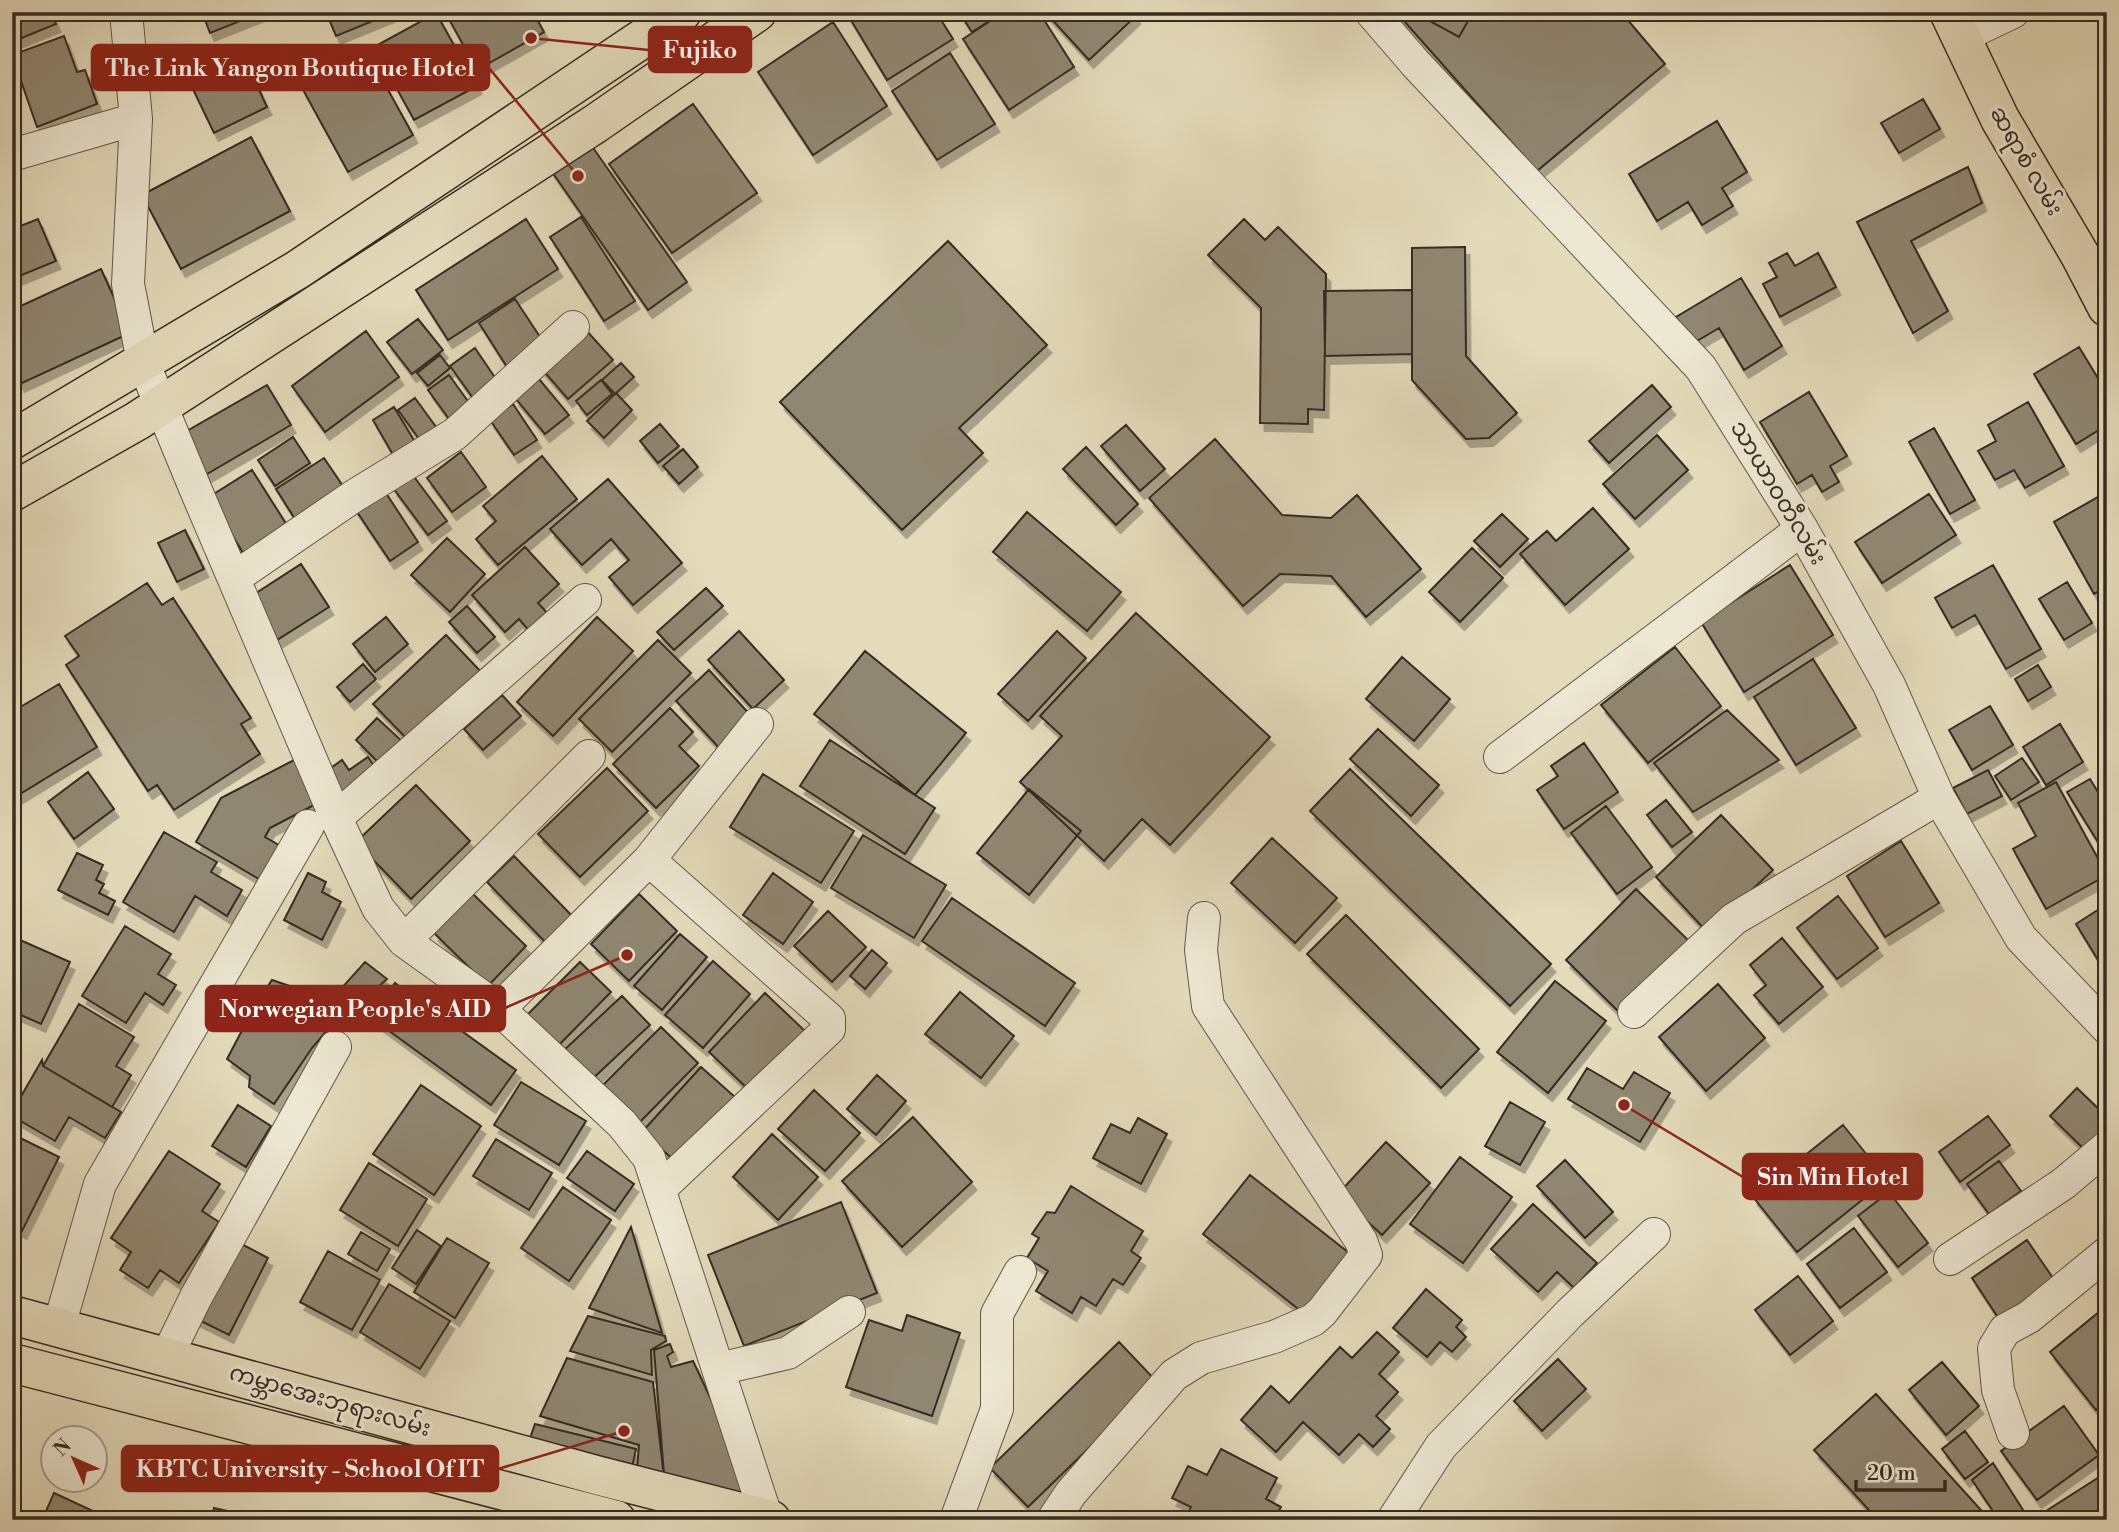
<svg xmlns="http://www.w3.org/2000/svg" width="2119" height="1532" font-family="'Libre Bodoni','Noto Sans Myanmar',serif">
<defs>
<filter id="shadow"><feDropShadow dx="4.5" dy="8" stdDeviation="0" flood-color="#0004"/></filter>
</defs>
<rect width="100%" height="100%" fill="#e4dbbb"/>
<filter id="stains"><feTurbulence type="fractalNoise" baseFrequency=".00286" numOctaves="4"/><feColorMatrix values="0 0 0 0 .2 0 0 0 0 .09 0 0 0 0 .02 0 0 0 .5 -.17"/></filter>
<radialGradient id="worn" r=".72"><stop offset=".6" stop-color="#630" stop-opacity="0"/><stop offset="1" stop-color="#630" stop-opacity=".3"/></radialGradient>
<!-- building -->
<path fill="#908772" stroke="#352c22" stroke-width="2" filter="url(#shadow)" d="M12 12H51L56 24 12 42Z
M202 12H263L210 33Z
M326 12H389L390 14 336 36Z
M445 12H533L544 32 477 70Z
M846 12H936L953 39 887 80Z
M959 12H1003L972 32Z
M1004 12H1039L1074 67 1009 110 963 39Z
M1045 12H1133L1136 16 1089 60Z
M1396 12H1621L1665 64 1537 171Z
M1418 12H1473L1459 37 1417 14Z
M436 13 477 86 414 120 374 47Z
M833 22 887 106 813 155 758 72Z
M64 36 77 72 85 70 97 104 37 127 12 55Z
M367 52 413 135 348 172 302 88Z
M950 53 995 124 937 160 892 91Z
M243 55 267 107 214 133 189 81Z
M1923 99 1940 129 1899 153 1881 123Z
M693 104 757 193 672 253 609 164Z
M1717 121 1747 172 1722 188 1733 206 1702 225 1688 202 1657 221 1629 174Z
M251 137 290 211 181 269 142 195Z
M589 142 687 282 648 310 550 169Z
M1968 167 1982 203 1911 241 1948 311 1913 333 1857 222Z
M12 213 18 227 38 219 56 261 12 279Z
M581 217 635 301 604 321 550 237Z
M526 219 558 269 448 340 416 290Z
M1244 219 1265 240 1278 227 1326 274 1324 410 1308 409V424L1260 423 1261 308 1208 255Z
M948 241 1047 345 959 428 983 453 902 530 780 402Z
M1465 247 1466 356 1517 413 1489 438 1466 439 1412 380V248Z
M1787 253 1795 266 1818 253 1836 287 1780 317 1763 284 1777 277 1769 263Z
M101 269 130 333 20 384 12 367V310Z
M1741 278 1782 346 1744 370 1719 328 1692 344 1676 317Z
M1412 290V354L1325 356 1324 291Z
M515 299 544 343 507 367 479 323Z
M418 319 443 350 412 374 387 342Z
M585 329 613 360 568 399 541 368Z
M366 331 399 377 325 432 292 386Z
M2079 347 2107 393V425L2076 444 2034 374Z
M475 348 502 388 478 405 450 366Z
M440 355 450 368 428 386 417 373Z
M621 363 634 377 615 394 602 380Z
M449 375 470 404 449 419 428 390Z
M539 379 569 415 545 434 515 398Z
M601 380 612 394 587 415 576 401Z
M267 385 291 425 202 477 178 436Z
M1652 385 1671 407 1609 463 1589 441Z
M1809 392 1847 456 1830 466 1839 482 1822 492 1812 475 1797 484 1760 422Z
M616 393 632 410 604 438 587 421Z
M415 398 439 431 422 443 398 410Z
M2028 402 2064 466 2025 488 2014 470 1995 480 1978 451 1996 441 1988 425Z
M513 404 537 440 514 455 490 420Z
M394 407 418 447 396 460 373 420Z
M660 424 679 446 658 463 640 441Z
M1126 425 1165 469 1140 491 1101 446Z
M1934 428 1975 500 1950 514 1909 442Z
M1657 435 1688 470 1635 519 1603 484Z
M293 437 310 463 275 486 258 460Z
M1215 439 1282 515 1331 518 1357 495 1421 569 1366 617 1331 576 1280 574 1243 606 1149 498Z
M1086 447 1138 504 1116 525 1063 469Z
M683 449 698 467 679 484 663 466Z
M461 452 486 487 452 512 427 478Z
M542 456 577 499 498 565 476 539 496 521 483 506Z
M324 458 349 495 300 527 276 489Z
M252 470 292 533 248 561 209 497Z
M412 474 447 521 428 535 393 488Z
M608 479 682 563 633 605 609 577 629 560 611 539 582 565 550 529Z
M380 484 418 542 390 561 351 503Z
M2105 493 2107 587 2094 594 2054 522Z
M1929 494 1956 535 1882 583 1855 542Z
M1593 508 1629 549 1565 605 1520 554 1547 531 1556 541Z
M1027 512 1121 592 1087 631 993 552Z
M1502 514 1528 539 1500 567 1474 541Z
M185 530 204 569 177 582 158 543Z
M447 538 485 574 450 612 411 575Z
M525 547 559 584 538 603 550 616 531 633 519 619 505 632 472 595Z
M1472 548 1503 578 1460 622 1429 592Z
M301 564 329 607 277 640 250 597Z
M1790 565 1833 635 1744 692 1701 622Z
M1993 565 2041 649 2006 669 1975 615 1952 628 1935 598Z
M2067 582 2092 623 2064 640 2039 599Z
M147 583 162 605 173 598 251 718 241 724 260 754 174 810 157 785 148 791 66 665 79 656 65 636Z
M706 588 723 606 674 650 657 632Z
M467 606 495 637 477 653 449 622Z
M1136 613 1270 737 1170 845 1142 819 1104 861 1020 782 1062 736 1040 716Z
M386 617 408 644 375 672 353 644Z
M597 617 633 651 553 736 517 702Z
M739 631 784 680 753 709 708 660Z
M1057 631 1086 658 1028 721 998 694Z
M446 635 484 675 412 744 373 704Z
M658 640 691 673 612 752 579 719Z
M1675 647 1721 706 1648 763 1601 705Z
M865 651 966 733 915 795 814 714Z
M1402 657 1450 699 1414 741 1366 699Z
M1813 659 1856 728 1796 765 1754 697Z
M363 664 376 679 350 702 337 687Z
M2038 665 2051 687 2028 701 2015 679Z
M709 670 754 719 721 750 676 701Z
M59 684 97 747 12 799V712Z
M502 695 521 716 483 750 464 729Z
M1990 706 2013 745 1972 770 1949 730Z
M670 708 693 732 679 746 699 766 656 808 613 764Z
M1727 710 1779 760 1693 812 1654 763Z
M377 718 406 745 384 768 356 740Z
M2060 724 2083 762 2046 785 2023 747Z
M1378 729 1439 785 1411 816 1350 759Z
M830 740 935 808 905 854 800 786Z
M1584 743 1618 792 1564 829 1537 790 1558 776 1551 766Z
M368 757 379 773 342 798 324 773 342 760 349 770Z
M2022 758 2039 782 2011 800 1995 776Z
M294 760 316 804 270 828 265 837 284 848 264 882 196 842 221 798Z
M607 768 648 811 580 877 538 834Z
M1350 769 1551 964 1510 1006 1310 811Z
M1988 770 2002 796 1967 814 1953 788Z
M88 772 114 809 74 839 48 802Z
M763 774 854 831 821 883 730 827Z
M2090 779 2107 807V843L2101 847 2067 792Z
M2056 782 2107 875 2046 909 2013 849 2036 836 2018 803Z
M416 785 470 841 411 899 356 842Z
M1029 789 1081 831 1029 895 977 853Z
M1666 800 1692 832 1672 847 1647 815Z
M1606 806 1652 867 1617 894 1571 833Z
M1721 815 1773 870 1707 932 1656 877Z
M164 832 217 862 211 872 242 890 227 916 195 896 174 932 123 902Z
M863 835 946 885 914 938 831 888Z
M1272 838 1337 898 1295 943 1231 883Z
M1901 841 1939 903 1885 937 1847 876Z
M77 853 103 865 96 880 104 884 99 893 115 901 108 915 58 890Z
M514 856 576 920 549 946 487 882Z
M308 873 326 882 322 892 341 902 322 940 284 920Z
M773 873 813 902 783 944 743 915Z
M1636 889 1693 945 1623 1016 1566 960Z
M473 894 526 946 488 986 434 933Z
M639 894 677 931 629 981 591 944Z
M1838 896 1878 948 1837 979 1797 928Z
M952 898 1075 983 1045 1026 922 941Z
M2107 904V954L2098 960 2076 924Z
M828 911 866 947 832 982 794 946Z
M1346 915 1479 1049 1441 1088 1307 954Z
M125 926 171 954 158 974 176 985 163 1005 145 993 126 1023 82 996Z
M680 934 707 957 662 1010 634 986Z
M1782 938 1823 987 1779 1024 1754 995 1766 985 1750 965Z
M20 940 70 962 41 1024 12 1011V957Z
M872 950 887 963 865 989 850 976Z
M713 961 750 994 703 1048 665 1015Z
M365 962 387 979 351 1012 334 1022 312 1048 274 1104 249 1087 250 1076 227 1059 257 1002 272 980 331 1000Z
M580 962 611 992 554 1050 523 1019Z
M1555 981 1606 1021 1548 1093 1497 1052Z
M395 983 516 1070 491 1105 370 1017Z
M1718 984 1765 1038 1706 1091 1659 1037Z
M960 992 1014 1036 981 1078 925 1034Z
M765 993 806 1032 750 1091 709 1052Z
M622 996 650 1025 589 1082 562 1052Z
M79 1004 134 1037 116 1066 131 1075 112 1107 43 1066Z
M661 1027 698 1063 632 1130 595 1093Z
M42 1060 43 1066 121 1112 105 1138 69 1117 55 1141 12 1116V1112Z
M701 1067 735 1097 676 1162 642 1132Z
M1587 1068 1623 1089 1634 1072 1670 1093 1640 1142 1568 1099Z
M877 1075 906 1101 876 1135 847 1109Z
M521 1082 586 1121 559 1165 494 1125Z
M421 1085 481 1126 434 1195 373 1154Z
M2077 1088 2107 1117V1141L2092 1157 2050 1116Z
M814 1090 860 1133 825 1171 778 1129Z
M1510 1102 1545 1122 1520 1165 1485 1146Z
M238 1105 271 1126 246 1167 212 1146Z
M1988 1116 2010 1145 1960 1182 1939 1152Z
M913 1117 972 1182 902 1247 842 1181Z
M1138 1118 1167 1134 1141 1184 1093 1158 1111 1124 1130 1133Z
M1843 1125 1887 1180 1797 1252 1753 1197Z
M12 1134 59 1157 22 1231 12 1226Z
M772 1134 818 1177 778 1220 733 1177Z
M496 1139 552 1173 529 1210 473 1176Z
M1386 1142 1430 1183 1382 1235 1338 1194Z
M169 1151 220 1184 202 1211 219 1222 179 1283 160 1270 148 1288 120 1270 131 1252 111 1238Z
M587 1151 634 1184 615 1211 567 1178Z
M1460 1157 1512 1197 1463 1263 1410 1224Z
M1565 1160 1613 1212 1585 1238 1537 1186Z
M1999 1161 2021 1191 1989 1214 1967 1184Z
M369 1163 427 1199 398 1246 340 1210Z
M1250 1175 1358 1260 1311 1319 1203 1234Z
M1071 1186 1143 1231 1131 1251 1141 1258 1123 1285 1113 1279 1096 1306 1081 1297 1072 1313 1036 1291 1048 1271 1027 1258 1039 1238 1032 1234 1047 1212 1055 1213Z
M563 1187 611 1220 569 1281 521 1248Z
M1889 1192 1928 1243 1898 1267 1858 1216Z
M841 1202 877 1293 744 1346 708 1255Z
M1533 1204 1597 1263 1574 1288 1557 1272 1538 1292 1491 1249Z
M631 1227 662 1333 589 1308Z
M1854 1228 1887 1272 1840 1308 1807 1264Z
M417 1230 441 1246 416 1284 392 1268Z
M361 1232 390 1249 377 1271 348 1254Z
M230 1238 268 1258 229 1335 191 1316Z
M447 1238 489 1263 455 1318 414 1292Z
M2027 1240 2055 1281 1999 1319 1972 1278Z
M328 1251 380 1280 352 1330 300 1302Z
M1798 1276 1833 1321 1790 1355 1755 1310Z
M389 1284 450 1321 420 1369 360 1332Z
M1426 1289 1462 1320 1456 1327 1466 1337 1452 1352 1440 1342 1427 1357 1393 1328Z
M2099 1312 2107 1321V1401L2096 1410 2050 1352Z
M907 1315 960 1333 932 1416 846 1387 869 1320 902 1331Z
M588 1316 665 1336 666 1341 651 1350 652 1375 570 1351Z
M1377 1332 1399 1352 1379 1374 1398 1392 1376 1416 1390 1429 1373 1447 1359 1434 1339 1455 1303 1422 1276 1452 1241 1420 1271 1386 1289 1403 1340 1347 1352 1358Z
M1119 1342 1157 1382 1028 1507 990 1468Z
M670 1344 673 1352 667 1356 671 1367 693 1361 767 1519 665 1486 654 1350Z
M567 1358 653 1382 665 1486 636 1481 639 1445 540 1416Z
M1558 1359 1586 1389 1542 1431 1514 1401Z
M1942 1362 1979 1406 1946 1435 1909 1390Z
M1876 1394 1990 1520H1878L1814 1450Z
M2064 1406 2099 1455 2037 1500 2001 1451Z
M535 1424 636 1449 632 1468 529 1441Z
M1965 1431 1988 1462 1965 1479 1942 1449Z
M1221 1449 1277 1478 1266 1499 1281 1507 1274 1520H1195L1187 1515 1191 1507 1172 1498 1188 1466 1207 1475Z
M1993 1463 2025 1513 2015 1520H1999L1972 1480Z
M2107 1472V1520H2032Z
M54 1493 108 1518 107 1520H42Z
M214 1508 268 1520H212Z"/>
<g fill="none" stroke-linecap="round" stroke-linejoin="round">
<!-- minor casing -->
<g stroke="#615848" stroke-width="34">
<path id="minor" d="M126 12 136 119 128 284 143 362 195 488 336 818 378 908 404 941 499 1009 622 1124 649 1158 767 1519
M1371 12 1415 63 1701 368 1802 529 1889 685 1939 798 2021 938 2107 1028
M1961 37 2013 12
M12 155 136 119
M234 578 354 496 455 434 573 327
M1500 757 1802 529
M336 818 585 600
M649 860 757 724
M404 941 589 756
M499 1009 649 860 829 1019V1029L661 1188
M1634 1012 1734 919 1939 798
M1950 1259 2063 1184 2107 1147
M59 1326 100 1184 308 826
M167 1356 196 1297 335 1047
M718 1369 788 1353 849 1312
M2013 1433 1998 1390 1994 1348 2005 1330 2029 1317 2107 1253
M956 1520 997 1409V1314L1020 1272
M1053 1520 1071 1493 1174 1375 1201 1358 1274 1337 1313 1320 1322 1312 1366 1255 1361 1241 1208 1006 1201 950 1204 918
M1393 1520 1441 1446 1570 1313 1654 1234"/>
</g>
<!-- primary casing -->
<g stroke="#352c22" stroke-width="41">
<path id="primary" d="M1949 12 2000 119 2080 255 2107 307
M12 440 297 270 682 12
M12 492 137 421 595 124 757 12
M12 1315 596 1475 771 1520
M12 1363 616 1520"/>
</g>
<!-- minor -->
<use href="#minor" stroke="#ede8d3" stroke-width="32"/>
<!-- primary -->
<use href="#primary" stroke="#e4dbbb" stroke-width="38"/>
</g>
<g text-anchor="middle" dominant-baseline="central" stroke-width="6" stroke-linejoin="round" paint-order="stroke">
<!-- street labels -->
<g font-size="23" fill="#352c22" stroke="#ede8d3">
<text transform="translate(2026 161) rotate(60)">ဆရာစံ လမ်း</text>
<text transform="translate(1778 493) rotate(59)">သာယာဝတီလမ်း</text>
<text transform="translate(330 1401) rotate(16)">ကမ္ဘာအေးဘုရားလမ်း</text>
</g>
</g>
<!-- callouts -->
<path fill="none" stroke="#8f2418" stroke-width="2.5" d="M531 38L649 50M578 176L489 68M627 955L505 1008M1624 1105L1743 1177M624 1431L498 1469"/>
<g fill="#8f2418" stroke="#ede8d3" stroke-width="2.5">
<circle cx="531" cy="38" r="7"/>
<circle cx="578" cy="176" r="7"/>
<circle cx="627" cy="955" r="7"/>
<circle cx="1624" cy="1105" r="7"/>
<circle cx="624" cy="1431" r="7"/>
</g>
<g fill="#8f2418" stroke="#8f2418" stroke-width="2.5">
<rect x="649" y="27" width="102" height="45" rx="7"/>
<rect x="92" y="45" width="397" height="45" rx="7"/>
<rect x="206" y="986" width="299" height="45" rx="7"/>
<rect x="1743" y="1154" width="179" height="45" rx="7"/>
<rect x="122" y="1446" width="376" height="45" rx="7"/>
</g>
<g font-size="24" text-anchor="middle" font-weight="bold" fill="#fff">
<text x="700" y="58">Fujiko</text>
<text x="290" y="76">The Link Yangon Boutique Hotel</text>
<text x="355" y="1017">Norwegian People's AID</text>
<text x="1833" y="1185">Sin Min Hotel</text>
<text x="310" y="1477">KBTC University - School Of IT</text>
</g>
<!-- margin -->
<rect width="2119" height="1532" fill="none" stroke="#e4dbbb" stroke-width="42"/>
<rect x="14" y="14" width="2091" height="1504" fill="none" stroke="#352c22" stroke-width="3.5"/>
<rect x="21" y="21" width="2077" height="1490" fill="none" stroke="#352c22" stroke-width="2"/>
<!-- north arrow -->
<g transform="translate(74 1459) rotate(315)"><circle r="33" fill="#ede8d3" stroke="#a39d8c" stroke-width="2"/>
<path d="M0-5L12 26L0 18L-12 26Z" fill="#8f2418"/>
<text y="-10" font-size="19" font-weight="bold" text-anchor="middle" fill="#352c22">N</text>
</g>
<!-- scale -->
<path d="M1856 1480v10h89v-10" fill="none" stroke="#352c22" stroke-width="3.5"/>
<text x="1867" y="1480" font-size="21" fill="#352c22" stroke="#ede8d3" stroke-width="5" paint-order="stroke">20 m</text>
<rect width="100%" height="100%" filter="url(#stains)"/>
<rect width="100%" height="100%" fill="url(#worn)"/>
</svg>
